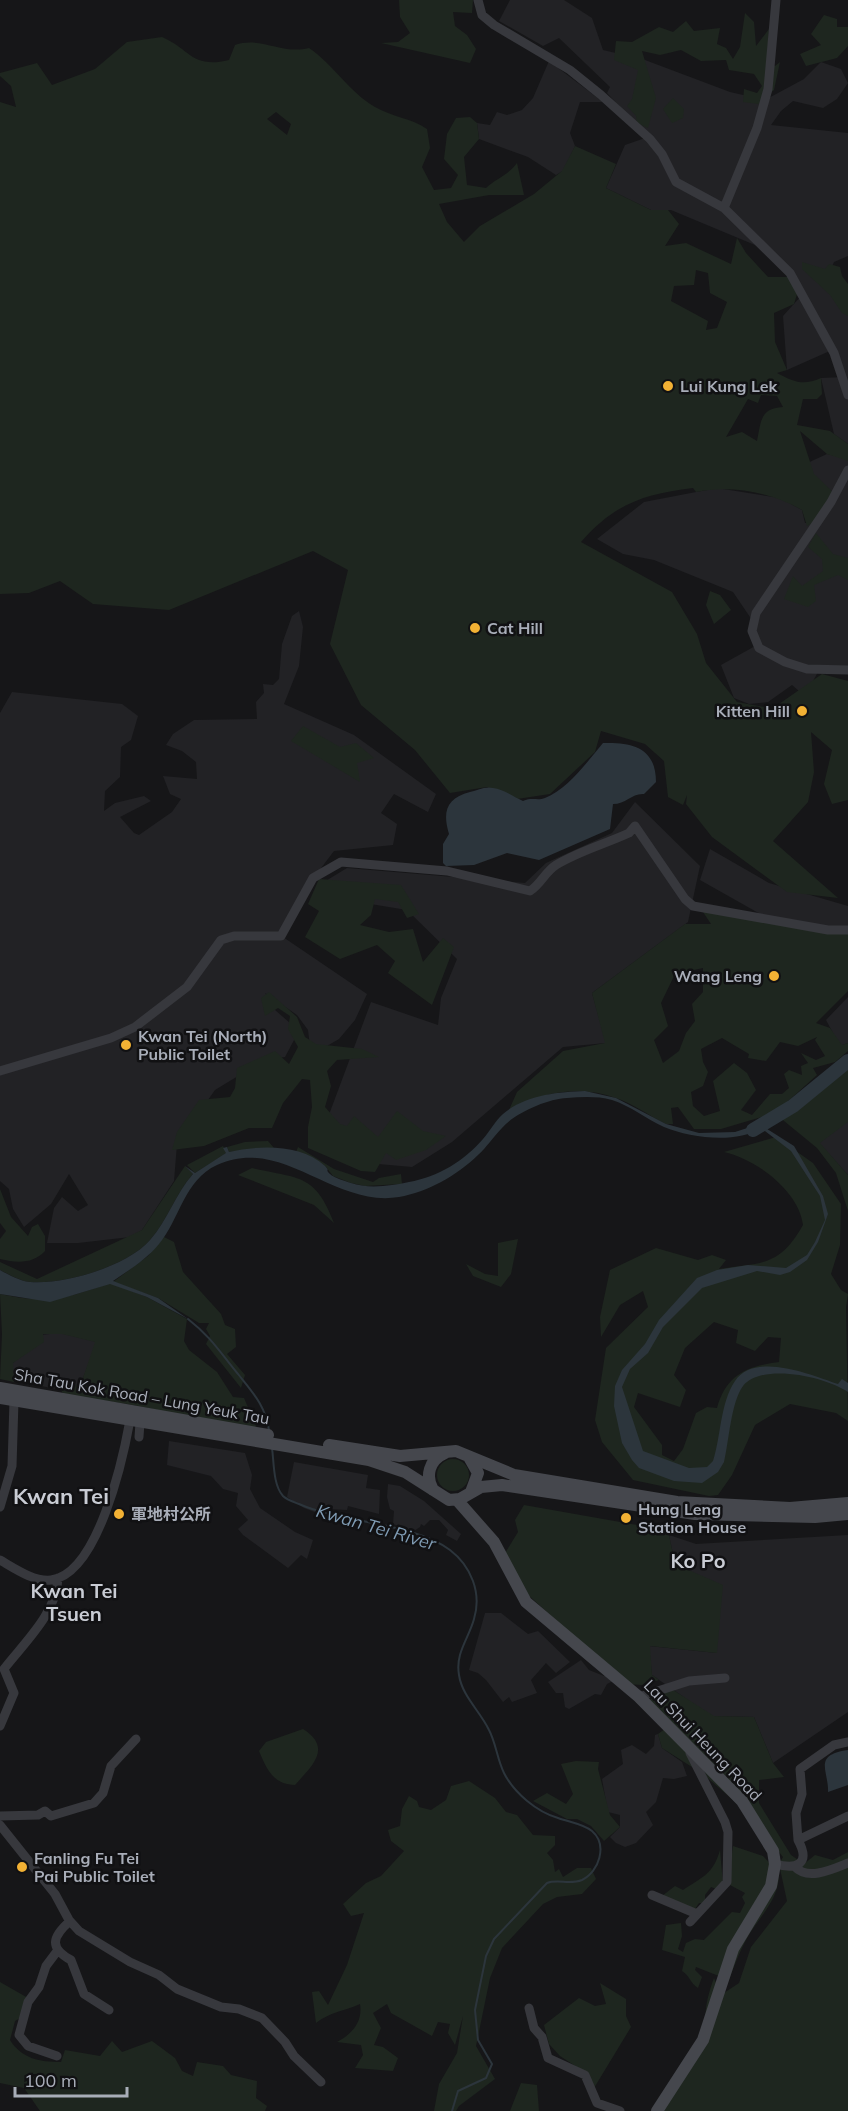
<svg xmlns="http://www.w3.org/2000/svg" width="848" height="2111" font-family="Mulish,'Noto Sans SC',sans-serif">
<rect width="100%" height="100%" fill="#161618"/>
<!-- built -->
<path fill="#222225" d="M510 0H564L592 18 603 50 645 60 730 92 765 100 804 79 821 62 841 69 848 83 837 99 823 108 793 101 781 111 771 125 848 133V256L834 262 826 281 848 306V444L834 434 821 378 845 377 832 350 787 370 783 316 802 295 767 250 671 210H651L606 188 625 145 648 137 607 93 610 87 559 38 543 46 499 21Z
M549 61 603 102H580L570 133 575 146 563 171 556 175 528 157 479 139 477 123 490 125 497 112 507 115 522 110 533 98Z
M827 454 848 459V670L820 668 811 685 799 691 792 685 768 702 749 704 734 698 721 665 757 645 752 620 733 592 654 560 623 554 597 539 644 502 717 488 780 498 802 510 805 523 818 520 803 465Z
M299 611 303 627 299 666 284 704 354 735 436 794 428 812 394 794 381 813 397 824 393 845 334 851 312 880 283 937 367 994 355 1020 339 1039 320 1050 310 1046 308 1030 297 1015 265 993 275 1010 298 1030 294 1040 285 1057 264 1060 215 1090 177 1144 174 1181 142 1230 130 1237 78 1243H47L54 1208 62 1197 78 1211 88 1205 69 1174 51 1204 24 1227 13 1209 9 1189 0 1181V713L12 692 122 704 138 716 131 740 121 747 120 777 105 791 104 811 115 803 144 796 151 801 120 817 134 833 139 835 172 812 181 799 170 794 163 776 197 779 196 762 182 751 166 745 173 734 194 720 257 719 256 702 264 693 263 684 273 685 279 679 282 644 292 616Z
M635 802 700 866 688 922 592 993 606 1043 563 1047 452 1142 412 1167 356 1162 324 1128 371 1002 438 1025 441 998 457 959 407 910 322 896 324 882 347 868 525 883 546 863 612 833Z
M710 849 769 883 848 906V927L832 930 762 915 700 880Z
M848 997V1043L840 1046 826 1020Z
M848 1121V1175L819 1143Z
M60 1333 97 1342 83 1378 70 1392 13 1380V1363L40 1335Z
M169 1441 245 1453 252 1475 250 1489 260 1508 295 1532 313 1540 307 1559 301 1555 288 1568 243 1535 238 1529 248 1520 236 1506 238 1493 223 1489 211 1476 167 1465Z
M294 1462 368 1475 366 1488 380 1490 379 1514 348 1506 347 1510 329 1509 325 1516 304 1508 287 1497Z
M388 1484 400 1486 424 1501 461 1534 457 1541 446 1535 448 1530 439 1520H430L424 1526 421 1524 420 1527 414 1531 393 1524 394 1511 390 1509 387 1497Z
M669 1535 696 1544 848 1535V1712L773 1763 754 1717 711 1716 652 1675 649 1646 717 1653 675 1564Z
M485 1613H501L528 1634 538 1631 570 1662 556 1673 546 1663 531 1680 537 1693 512 1702 509 1697 503 1702 486 1680 478 1673 469 1670Z
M581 1660 589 1670 604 1676 609 1673 615 1680 607 1684 601 1695 595 1694 569 1709 565 1707 563 1693H556L548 1682Z
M658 1734 662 1748 682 1762 687 1776 674 1779 663 1778 656 1802 646 1812 653 1825 636 1843 625 1847 616 1843 610 1837 620 1827V1815L608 1812 602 1779 623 1764 621 1750 632 1745 646 1754 654 1746 655 1735Z"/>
<!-- green -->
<path fill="#1e261f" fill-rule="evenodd" d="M399 0H473L472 13 453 12 455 26 467 35 476 49 470 63 381 43 398 42 410 33 400 17Z
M745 13 754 22 756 46 769 29 767 59 775 66 780 62 774 90 758 104 743 102 744 89 757 93 762 86 754 74 729 70 726 60 701 61 681 50 660 55 642 51 656 98 648 128 637 123 636 116 627 106 632 99 638 70 614 60 616 41 632 42 659 27 673 32 686 21 694 31 720 28 717 44 726 48 733 59 740 47Z
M824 15 837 19V27H848V46L837 58 806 66 800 54 821 45 811 34Z
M162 37C190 49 192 69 229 60L235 45C261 36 282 55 309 48 334 65 349 92 375 107 392 117 411 118 427 129L430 148 422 167 434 190 451 188 458 175 444 159 447 134 456 118 470 117 477 123 479 139 464 157 467 185 486 188C497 178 507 176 517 163L524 195H489L439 204 447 222 464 242 480 226 534 194 562 171 575 146 616 164 606 188 651 210H668L679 224 665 246 686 243 731 264 737 238 746 253 768 277H792L798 291 794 304 774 313 775 342 787 370 777 373C794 382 803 386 821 378L822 394 817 399H803L797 425 830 431 848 444V461L827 454 800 431 814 474 835 494 818 520 807 526 802 510C771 492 731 485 696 492L693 488C644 494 614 504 581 542L672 592 697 634 706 663 737 702 786 711 779 704 822 674 848 681V800L832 804 824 784 832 750 811 732 814 772 808 802 773 841 838 898 787 892 712 837 686 804 687 795 683 805 668 797 664 761 645 744 601 731 595 752 550 794 517 799 487 787 450 793 415 750 361 705 330 644 348 570 313 551 169 610 93 604 60 581 29 593 0 594V102L16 107 11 86 0 76V73L37 63 52 85 95 69 127 42ZM276 112 291 124 287 135 267 119ZM696 270 708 273 710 293 727 302 717 328 706 330 708 321 671 301 674 286 694 285ZM761 395 777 396 783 407C760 408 761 422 757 441L742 432 726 437 748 399 758 403Z
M673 98 684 109 683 118 672 123 663 109Z
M802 262 825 269 829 264 840 267 842 276 848 284V316L842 313 830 295 802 269Z
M816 533 833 554 848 558V580L838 575 814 585 816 601 808 607 784 599 793 576 802 586 823 571 822 559 808 547Z
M710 591 720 595 731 610 714 624 706 605Z
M303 726 340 747 356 743 374 758 357 763 360 782 291 741Z
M319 879 401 885 419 914 407 918 398 902 375 899 371 915 360 925 389 932 413 929 423 962 443 938 454 947 432 1005 388 973 395 961 377 945 340 959 305 937 319 911 308 904Z
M707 905 840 930 848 929V991L816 1023 830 1028 842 1045 848 1043V1051L835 1062 813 1068 817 1075 775 1113 721 1129H694L678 1107 671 1108 673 1124H666C649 1116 634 1104 616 1098 580 1085 542 1092 509 1110L517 1092 563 1051 605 1043 592 993 685 924H711L703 912ZM703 968V992L692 1004 695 1021 686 1033 679 1051 663 1063 654 1040 668 1026 661 1003 675 974ZM817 1037 815 1040 825 1056 816 1060 801 1053 808 1063 801 1066 802 1075 789 1070 784 1074 789 1088 782 1094H770L752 1115 741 1110 756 1090 747 1073 734 1063 713 1081 720 1111 704 1116 693 1106 691 1092 703 1086 708 1072 703 1062 701 1049 722 1038 749 1054 748 1058 766 1061 780 1042 798 1046Z
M269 992 297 1017 305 1037 316 1044 362 1049 379 1057 337 1060 327 1071 331 1086 325 1107 340 1124 347 1126 354 1116 378 1137 397 1111 423 1131 446 1136 426 1150 396 1160 386 1153 375 1172 361 1171 308 1148V1127L312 1107 310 1080 302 1079 283 1103 272 1128H249L204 1146 172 1150 177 1132 199 1100 230 1097 235 1088 237 1068 275 1051 289 1064 298 1047 288 1029 290 1016 278 1008 265 1016 261 998Z
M848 1061V1122L820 1143 848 1175V1211L836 1173 817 1148 778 1116Z
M776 1137 813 1163 841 1204 840 1245 831 1274 841 1290 848 1294 846 1307 848 1421 836 1413 790 1404 755 1425 732 1475 718 1495 709 1496 633 1480 602 1442 595 1420 606 1348 648 1307 643 1291 620 1305 601 1337 600 1317 610 1270 656 1248 698 1260 712 1255 726 1260 719 1269C763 1262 779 1267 803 1225 799 1191 756 1159 724 1152ZM714 1322 738 1330 736 1343 755 1351 768 1337 781 1338 779 1362C747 1366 726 1375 717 1408L707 1407 696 1413 683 1449 674 1461 662 1455V1445L634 1407 638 1393 680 1407 686 1390 674 1375 685 1348Z
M268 1141 274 1148 229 1152 227 1147 245 1142Z
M223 1146 227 1153 195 1173 187 1165Z
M298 1147 334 1169 373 1182 379 1178 401 1174 402 1184 365 1186 351 1183 333 1176 326 1167 296 1152Z
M185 1166 193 1174C175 1194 168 1220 150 1240 128 1266 64 1285 30 1282 20 1281 10 1275 0 1270V1262L37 1279 142 1230Z
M252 1168C299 1179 315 1173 334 1223L314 1205 238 1175Z
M0 1189 11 1217 28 1236 32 1227 38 1224 45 1236V1251C33 1264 17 1263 0 1259V1239L6 1231 0 1223Z
M164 1237 174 1242 183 1272 221 1314 225 1325 235 1329 236 1347 227 1354 245 1375 241 1388 206 1344 210 1336 206 1329 209 1323H199L158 1298 113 1282 148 1256Z
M518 1239 511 1274 501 1287 473 1276 466 1264 485 1274 498 1276V1243Z
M110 1283 147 1297 187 1319 184 1341 189 1350 217 1372 233 1397 244 1398 258 1431 170 1415C164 1407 81 1398 64 1395L61 1390 70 1392 83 1378 95 1342 62 1334H43L44 1342 13 1363 14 1382 0 1379 2 1334 0 1294C48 1304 64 1299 110 1283Z
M437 1475a16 16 0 1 1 32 0a16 16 0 1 1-32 0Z
M524 1505 654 1528 669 1535 675 1564 723 1585 717 1653 650 1646 652 1675 659 1680 642 1685 626 1684 514 1582 502 1558 518 1532 515 1520Z
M670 1688 714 1716 754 1717 773 1763 784 1777 759 1780V1803L791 1855 804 1864 815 1855 833 1860 848 1852V2111H662L708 2038C703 2015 706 2000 714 1978L721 1995 739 1983 751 1947 787 1901 779 1864 783 1857 748 1813 703 1774 662 1748 658 1734 669 1726 647 1705 656 1690Z
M303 1729C333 1748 312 1766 295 1785 273 1784 267 1770 259 1751L266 1742Z
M576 1761 599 1762 598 1769 610 1815 620 1827 604 1841 591 1826 577 1819H567L533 1801 547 1793 566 1804 573 1794 561 1764Z
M469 1781 495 1798 506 1812 517 1815 533 1835 555 1836V1845L547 1853 553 1860 555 1872 559 1869 563 1877 577 1868H591L596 1879 582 1894 557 1897 543 1904 502 1948 490 1978 476 2046 495 2079 459 2106 456 2111H434L439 2084 457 2053 463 2016 455 2045 448 2033 450 2024 438 2022 432 2036 391 2013 387 2004 373 2013 381 2028 374 2045 383 2047 398 2058 393 2071 355 2068 363 2055 361 2045 337 2042C352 2034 363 2022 360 2004 344 2011 330 2012 316 2023L312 1992 319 1991 328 2005 347 1965 364 1913 351 1916 343 1904 366 1883 381 1876 404 1851 391 1841 388 1830 400 1826 402 1809 409 1796 417 1801 419 1807 431 1810 446 1800 451 1786Z
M733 1846 763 1856 779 1873C780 1899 758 1918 746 1940 739 1953 734 1966 729 1980L696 1967 695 1970 702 1977 698 1988C690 1983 690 1976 682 1971L685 1957 662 1950 666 1925 681 1923 682 1936 678 1949 683 1952 686 1943 695 1939 704 1940 732 1912 740 1913 745 1903 742 1897 745 1893 728 1884Z
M720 1850 723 1884 719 1890 711 1887 705 1895V1903H699L695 1909 662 1896 675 1886 683 1890C704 1876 713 1874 720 1850Z
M0 1982 28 1998 25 2015 15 2021 10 2040C22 2059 40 2062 61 2062L65 2050 100 2056 112 2041 122 2052 152 2041 175 2058 182 2071 193 2076 197 2062 223 2066 231 2075 257 2081 256 2098 267 2106 265 2111H40L24 2088 0 2083Z
M600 1983 626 1999V2016L631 2027 594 2088 586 2073 560 2056 549 2044 544 2025 579 1998 595 2006 606 2004Z
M521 2083 537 2085 539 2111H510Z"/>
<!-- water -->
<path fill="#2c353c" d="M603 743C633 742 656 748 656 782L644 794C632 793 626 804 613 804L610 829 539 860 507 853 474 865 446 866 443 863V844L449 834C442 811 447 798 470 792 478 790 485 786 493 788 503 789 514 797 523 801 532 797 538 801 545 798 568 789 587 762 603 743Z
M585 1091 616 1098 666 1124 699 1133 735 1132 769 1121 764 1127 794 1146 823 1196 828 1214 818 1242 807 1260 790 1272 780 1275 757 1271 702 1288 663 1327 648 1353 630 1369 622 1387 643 1451 689 1468 707 1467 713 1461C721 1437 720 1403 735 1381 755 1351 812 1375 838 1384L842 1379 848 1383V1392C827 1377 762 1362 743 1386 731 1402 729 1441 724 1462L718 1472 702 1483 674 1481 639 1468 632 1460 622 1443 614 1406 615 1386 622 1370 645 1344 659 1320 697 1278 717 1270 748 1265 786 1268 807 1255 815 1242 825 1220 820 1196 791 1151 761 1128C736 1144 691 1138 664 1127 646 1119 631 1106 612 1100 597 1096 582 1097 567 1098 547 1099 515 1113 502 1128 493 1137 487 1147 478 1155 456 1176 428 1192 399 1197 333 1208 282 1135 217 1165 184 1180 180 1219 159 1244 146 1260 129 1270 113 1281L158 1298 188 1319 147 1297 110 1284 50 1302 0 1294V1270C9 1275 20 1281 30 1282 64 1285 128 1266 150 1240 168 1220 175 1194 193 1174L185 1166 195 1173 226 1153 223 1148 227 1147 229 1152C260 1145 301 1144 325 1166 331 1172 324 1168 330 1174 334 1178 345 1181 351 1183 368 1189 391 1186 409 1182 438 1177 464 1161 483 1139 490 1131 495 1121 503 1114 525 1095 557 1092 585 1091Z
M848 1750V1785L828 1792C829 1771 812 1755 848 1750Z"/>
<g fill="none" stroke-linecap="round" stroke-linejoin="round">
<!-- stream -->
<path stroke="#2c353c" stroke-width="2" d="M188 1319C212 1338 219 1351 238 1374 253 1393 265 1405 269 1430
M272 1448C274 1462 273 1485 283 1496 287 1500 294 1502 299 1504 342 1523 415 1523 450 1550 471 1566 482 1593 474 1619 469 1638 455 1653 459 1675 462 1696 480 1711 489 1730 496 1743 497 1759 504 1773 514 1793 537 1812 558 1818 569 1822 583 1824 592 1831 608 1845 599 1872 582 1880 570 1885 558 1879 547 1883L494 1939 486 1956 475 2010 478 2040 492 2064 486 2078 458 2091 452 2111"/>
<!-- river -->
<path stroke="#2c353c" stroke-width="14" d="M753 1130 793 1106 848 1061"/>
<!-- street -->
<path stroke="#37383d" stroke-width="9" d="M478 0 482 15 494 25 570 70 601 95 650 139 662 154 676 182 724 208 790 273 834 353 848 395
M724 208 757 128 768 89 776 0
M848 470 831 502 756 613 752 631 759 648 785 662 807 669 848 670
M0 1071 111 1038 135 1027 187 987 221 940 234 936H281L313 878 341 862 447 871 530 891C541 884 545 872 556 865 579 851 605 844 629 833L635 826 685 899 693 906 828 930H848
M139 1437 140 1422
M0 1507 12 1466 14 1401
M0 1560C14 1568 34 1582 51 1580 98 1574 123 1459 130 1420
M639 1697 689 1681 725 1678
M0 1726 14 1693 4 1669C24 1643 57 1613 58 1578
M0 1816 38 1815 45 1811 51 1816 94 1803 103 1793 111 1766 136 1739
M0 1825 55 1894 69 1920 79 1931 130 1962 159 1975 177 1989 221 2007 239 2009 262 2018 285 2042 294 2056 321 2082
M798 1840 796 1813 802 1794 800 1769 834 1745 848 1742
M775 1864C797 1870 811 1864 798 1840L848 1816
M795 1867C808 1881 833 1869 848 1863
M652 1895 697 1914
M70 1921C52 1937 49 1948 71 1960L84 1994 109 2010
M690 1922 727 1882 728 1832 725 1822 690 1753
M529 2008 534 2028 542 2037 548 2058 585 2075 597 2103 620 2111
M57 2056 28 2046 19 2035 28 2002 39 1987 46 1966 58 1950"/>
<!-- secondary -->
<path stroke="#45474d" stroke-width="12" d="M0 1388 268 1435
M0 1398 369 1460 405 1472 449 1500 460 1499 481 1487 502 1485 695 1514 815 1517 848 1514
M329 1445 400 1456 456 1451 514 1475 677 1502 790 1508 848 1503
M469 1457 478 1473 471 1492
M433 1490C425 1476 429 1460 445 1453
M457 1500 494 1542 526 1602 639 1697 742 1801 773 1851 775 1864 771 1886 733 1949 703 2040 657 2111"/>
</g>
<!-- markers -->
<g fill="#f2b134" stroke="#111113" stroke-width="2">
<circle cx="668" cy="386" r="6"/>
<circle cx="475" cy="628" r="6"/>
<circle cx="802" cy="711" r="6"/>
<circle cx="774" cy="976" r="6"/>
<circle cx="126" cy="1045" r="6"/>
<circle cx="119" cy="1514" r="6"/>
<circle cx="626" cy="1518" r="6"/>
<circle cx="22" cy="1867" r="6"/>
</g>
<g text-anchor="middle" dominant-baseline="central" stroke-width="5" stroke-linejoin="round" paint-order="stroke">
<!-- poi labels -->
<g font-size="16" font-weight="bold" fill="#a8adb8" stroke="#111113" text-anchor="start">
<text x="680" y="386">Lui Kung Lek</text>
<text x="487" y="628">Cat Hill</text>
<text x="790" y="711" text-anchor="end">Kitten Hill</text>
<text x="762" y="976" text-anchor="end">Wang Leng</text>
<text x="138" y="1036">Kwan Tei (North)<tspan x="138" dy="18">Public Toilet</tspan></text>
<text x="638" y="1509">Hung Leng<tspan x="638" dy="18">Station House</tspan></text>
<text x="131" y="1514">軍地村公所</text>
<text x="34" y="1858">Fanling Fu Tei<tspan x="34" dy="18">Pai Public Toilet</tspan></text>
</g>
<!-- street labels -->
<g font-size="16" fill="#a8adb8" stroke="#111113">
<text transform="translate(142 1396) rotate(10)">Sha Tau Kok Road – Lung Yeuk Tau</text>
<text transform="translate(703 1740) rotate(46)">Lau Shui Heung Road</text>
</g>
<!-- water labels -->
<g font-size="18" font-style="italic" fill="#7f9bb3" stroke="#111113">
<text transform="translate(376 1527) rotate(16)">Kwan Tei River</text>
</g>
<!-- quarter labels -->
<g font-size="20" font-weight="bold" fill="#c9ccd4" stroke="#111113">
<text x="698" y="1560">Ko Po</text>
<text x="74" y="1590">Kwan Tei<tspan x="74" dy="23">Tsuen</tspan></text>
</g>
<!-- district labels -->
<g font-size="22" font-weight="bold" fill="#c9ccd4" stroke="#111113">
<text x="61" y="1496">Kwan Tei</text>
</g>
</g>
<!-- scale -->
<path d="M15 2087v9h112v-9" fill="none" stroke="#a8adb8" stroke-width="3"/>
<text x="24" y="2087" font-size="18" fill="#a8adb8" stroke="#111113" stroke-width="4.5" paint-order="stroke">100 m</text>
</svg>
